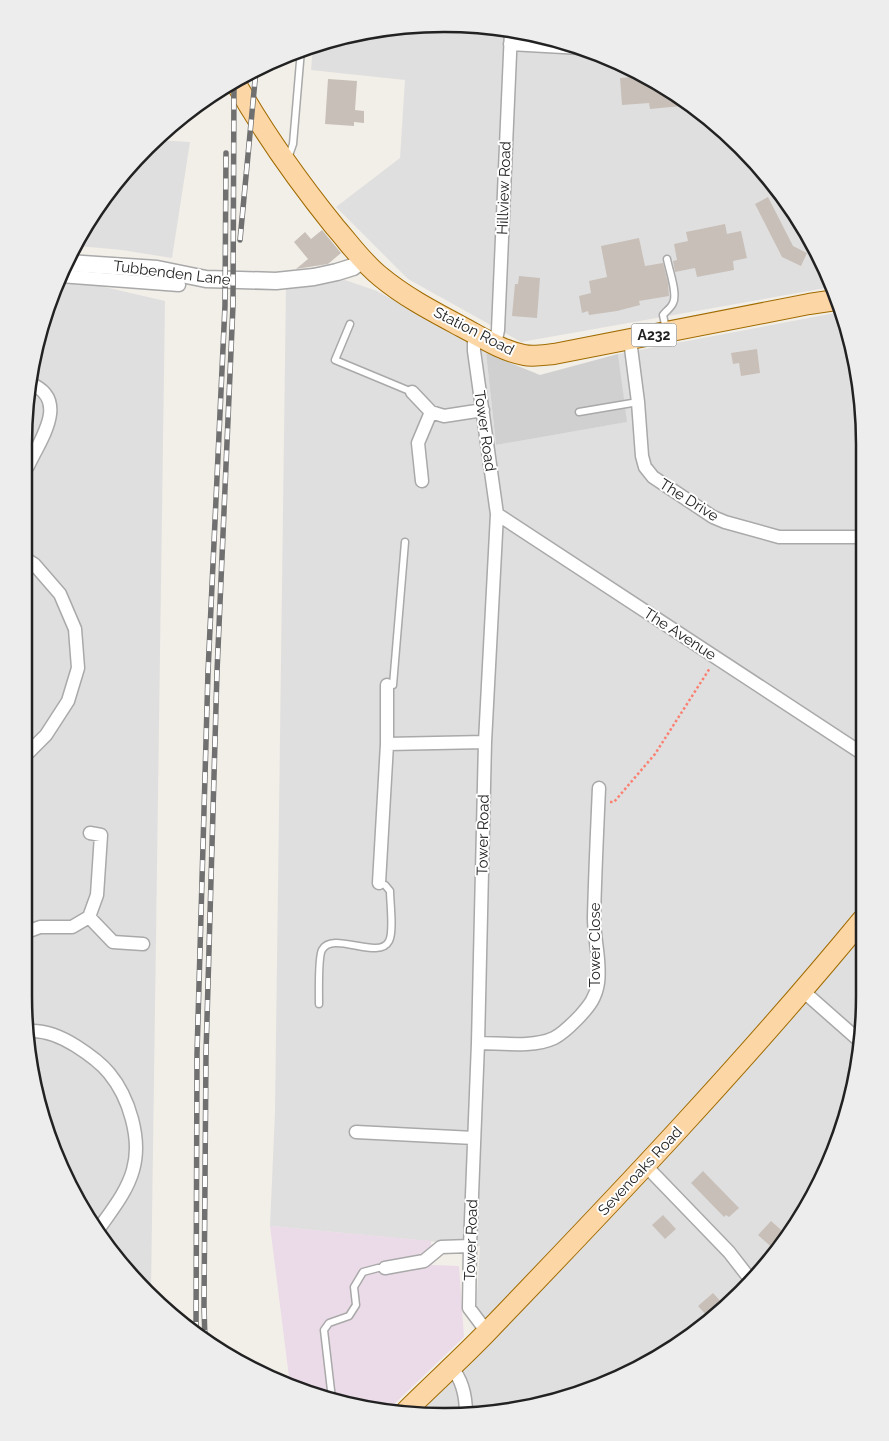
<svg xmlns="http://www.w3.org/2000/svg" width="889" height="1441" font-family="Raleway,sans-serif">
<rect width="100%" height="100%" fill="#f2efe9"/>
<!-- residential -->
<path fill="#e0dfdf" d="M472 25 553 38 630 67 700 111 761 167 809 234 831 287 521 342 408 279 336 207 400 158 405 80 311 70 313 45 389 27Z
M156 140 190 142 172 258 122 250 78 246 111 189Z
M345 280 377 291 486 353 496 445 626 422 618 354 835 313H841L851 335 864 417 862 1051 833 1157 778 1252 678 1346 579 1395 444 1417 419 1413 473 1362 480 1246 270 1226 275 1112 286 286Z
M56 283 96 285 165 301 151 1290 111 1252 46 1131 24 996 27 390Z"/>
<!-- industrial -->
<path fill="#ebdbe8" d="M270 1226 431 1241 432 1265 459 1266 464 1337 390 1408 310 1395 290 1385Z"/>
<!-- religious -->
<path fill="#d0d0d0" d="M486 353 540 375 618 354 627 422 496 445Z"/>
<!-- building -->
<path fill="#c7bfb8" d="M645 76 692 105 650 109 649 103 622 105 620 78Z
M328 79 357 81 355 110 364 111V123L354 122V126L325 124Z
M768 197 793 246 807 253 801 266 782 257 755 204Z
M725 224 727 234 741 231 747 258 733 261 734 270 697 277 695 268 675 272 673 261 677 260 674 244 688 241 686 232Z
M322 230 341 253 328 264 296 269 308 259 294 242 305 232 311 239Z
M639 238 645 266 663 263 668 283 669 296 639 301 640 305 617 311 589 315 588 311 582 313 579 296 591 293 589 281 607 277 601 246Z
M519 276 540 278 537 318 512 316 515 284H518Z
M757 349 760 373 741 376 739 363 733 364 731 353Z
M703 1171 739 1208 729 1217 726 1215 724 1217 691 1183Z
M663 1215 676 1229 665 1239 652 1225Z
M771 1221 788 1236 778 1253 758 1235Z
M713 1293 723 1304 709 1318 698 1306Z"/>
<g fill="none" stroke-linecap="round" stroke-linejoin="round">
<!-- service casing -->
<g stroke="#a9a9a9" stroke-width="9">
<path id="service" d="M288 158 293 144 301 50
M350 324 335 360 412 392
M666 329 663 315C666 311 671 308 673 303 678 294 669 270 667 259
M579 412 638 402
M387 685H393L405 542
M319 1004C319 994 318 957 322 950 332 930 379 961 389 941 394 932 390 902 390 891L385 885 379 883
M332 1399 324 1330 329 1323 349 1316 356 1305 354 1287 363 1272 378 1268H385"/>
</g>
<!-- minor casing -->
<g stroke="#a9a9a9" stroke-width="15">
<path id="minor" d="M510 44 581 48
M60 276 179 285
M474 334V351L497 514 485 742 478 1043 470 1246 469 1308 487 1332
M630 340 638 402 642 456 645 467 653 477 713 517 725 522 779 537H864
M495 344 498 330 511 31
M412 392 431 412 444 416 483 410
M28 466C40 440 71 399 29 383
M422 481 418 443 431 412
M497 514 863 754
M387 744 485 742
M25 756 46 735 68 701 78 668 75 629 60 594 34 564 26 559
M379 883 387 744V685
M89 917 113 942 143 944
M24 933 40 927H72L89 917 97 895 101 835 90 833
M803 991 862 1043
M29 1031C46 1030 62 1037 76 1046 87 1053 100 1062 109 1073 129 1097 142 1139 133 1170 127 1192 111 1211 98 1230
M478 1043C501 1043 533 1048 554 1038 564 1033 572 1024 580 1016 590 1005 596 997 598 983 601 961 594 940 594 918 595 875 597 832 599 788
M356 1132 474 1138
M645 1165 729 1252 750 1279
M385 1268 424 1261 441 1247 470 1246
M451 1367C463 1380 466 1396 466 1414"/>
</g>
<!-- tertiary casing -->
<g stroke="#a9a9a9" stroke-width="19">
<path id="tertiary" d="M68 263 157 269 206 279 276 281 314 277 337 272 353 267 362 260"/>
</g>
<!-- primary casing -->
<g stroke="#a06b00" stroke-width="22">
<path id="primary" d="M234 80C263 132 298 181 335 227 350 244 363 263 381 277 405 297 434 312 462 327 481 337 502 351 524 355 533 357 544 355 554 354L809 304 836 300
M406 1411C433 1384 461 1359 487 1332 616 1198 744 1063 862 920"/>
</g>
<!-- path -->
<path stroke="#fa8072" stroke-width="2.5" stroke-dasharray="2.5 2.5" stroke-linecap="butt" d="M610 802H614L655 754 710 668"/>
<!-- service -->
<use href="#service" stroke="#fff" stroke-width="6"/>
<!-- minor -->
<use href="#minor" stroke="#fff" stroke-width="12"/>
<!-- tertiary -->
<use href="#tertiary" stroke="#fff" stroke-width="16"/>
<!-- primary -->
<use href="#primary" stroke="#fcd6a4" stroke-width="20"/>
<!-- rail casing -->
<g stroke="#707070" stroke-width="5.5">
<path id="rail" d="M240 240 256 70
M196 1333 197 1054 208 672 225 305 226 153
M205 1341 204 1306 206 1054 217 672 233 305 234 80"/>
</g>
<!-- rail -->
<use href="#rail" stroke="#fff" stroke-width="4" stroke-dasharray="11" stroke-linecap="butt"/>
</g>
<g text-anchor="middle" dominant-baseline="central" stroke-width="4" stroke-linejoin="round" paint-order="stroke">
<!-- shield labels -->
<rect fill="#fff" stroke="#646464" stroke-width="1" x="631.5" y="323.5" width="45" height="23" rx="4"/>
<g font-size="14" font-weight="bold" fill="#222">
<text x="654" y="335">A232</text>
</g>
<!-- street labels -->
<g font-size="15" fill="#222" stroke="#fff">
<text transform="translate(504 188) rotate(-88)">Hillview Road</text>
<text transform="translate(172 273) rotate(7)">Tubbenden Lane</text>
<text transform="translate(474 331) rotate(27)">Station Road</text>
<text transform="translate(485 431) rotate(82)">Tower Road</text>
<text transform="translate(689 500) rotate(32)">The Drive</text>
<text transform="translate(680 634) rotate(33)">The Avenue</text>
<text transform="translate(483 835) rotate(-89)">Tower Road</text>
<text transform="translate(595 945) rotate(-90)">Tower Close</text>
<text transform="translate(640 1171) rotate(-47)">Sevenoaks Road</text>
<text transform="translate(471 1240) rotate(-88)">Tower Road</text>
</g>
</g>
<!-- crop -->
<path d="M0 0H889V1441H0ZM444 32H444A412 412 0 0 1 856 444V996A412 412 0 0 1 444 1408H444A412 412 0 0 1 32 996V444A412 412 0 0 1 444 32Z" fill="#ededed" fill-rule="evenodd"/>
<path fill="none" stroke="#222" stroke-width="2.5" d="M444 32H444A412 412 0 0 1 856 444V996A412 412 0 0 1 444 1408H444A412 412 0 0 1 32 996V444A412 412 0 0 1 444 32Z"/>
</svg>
